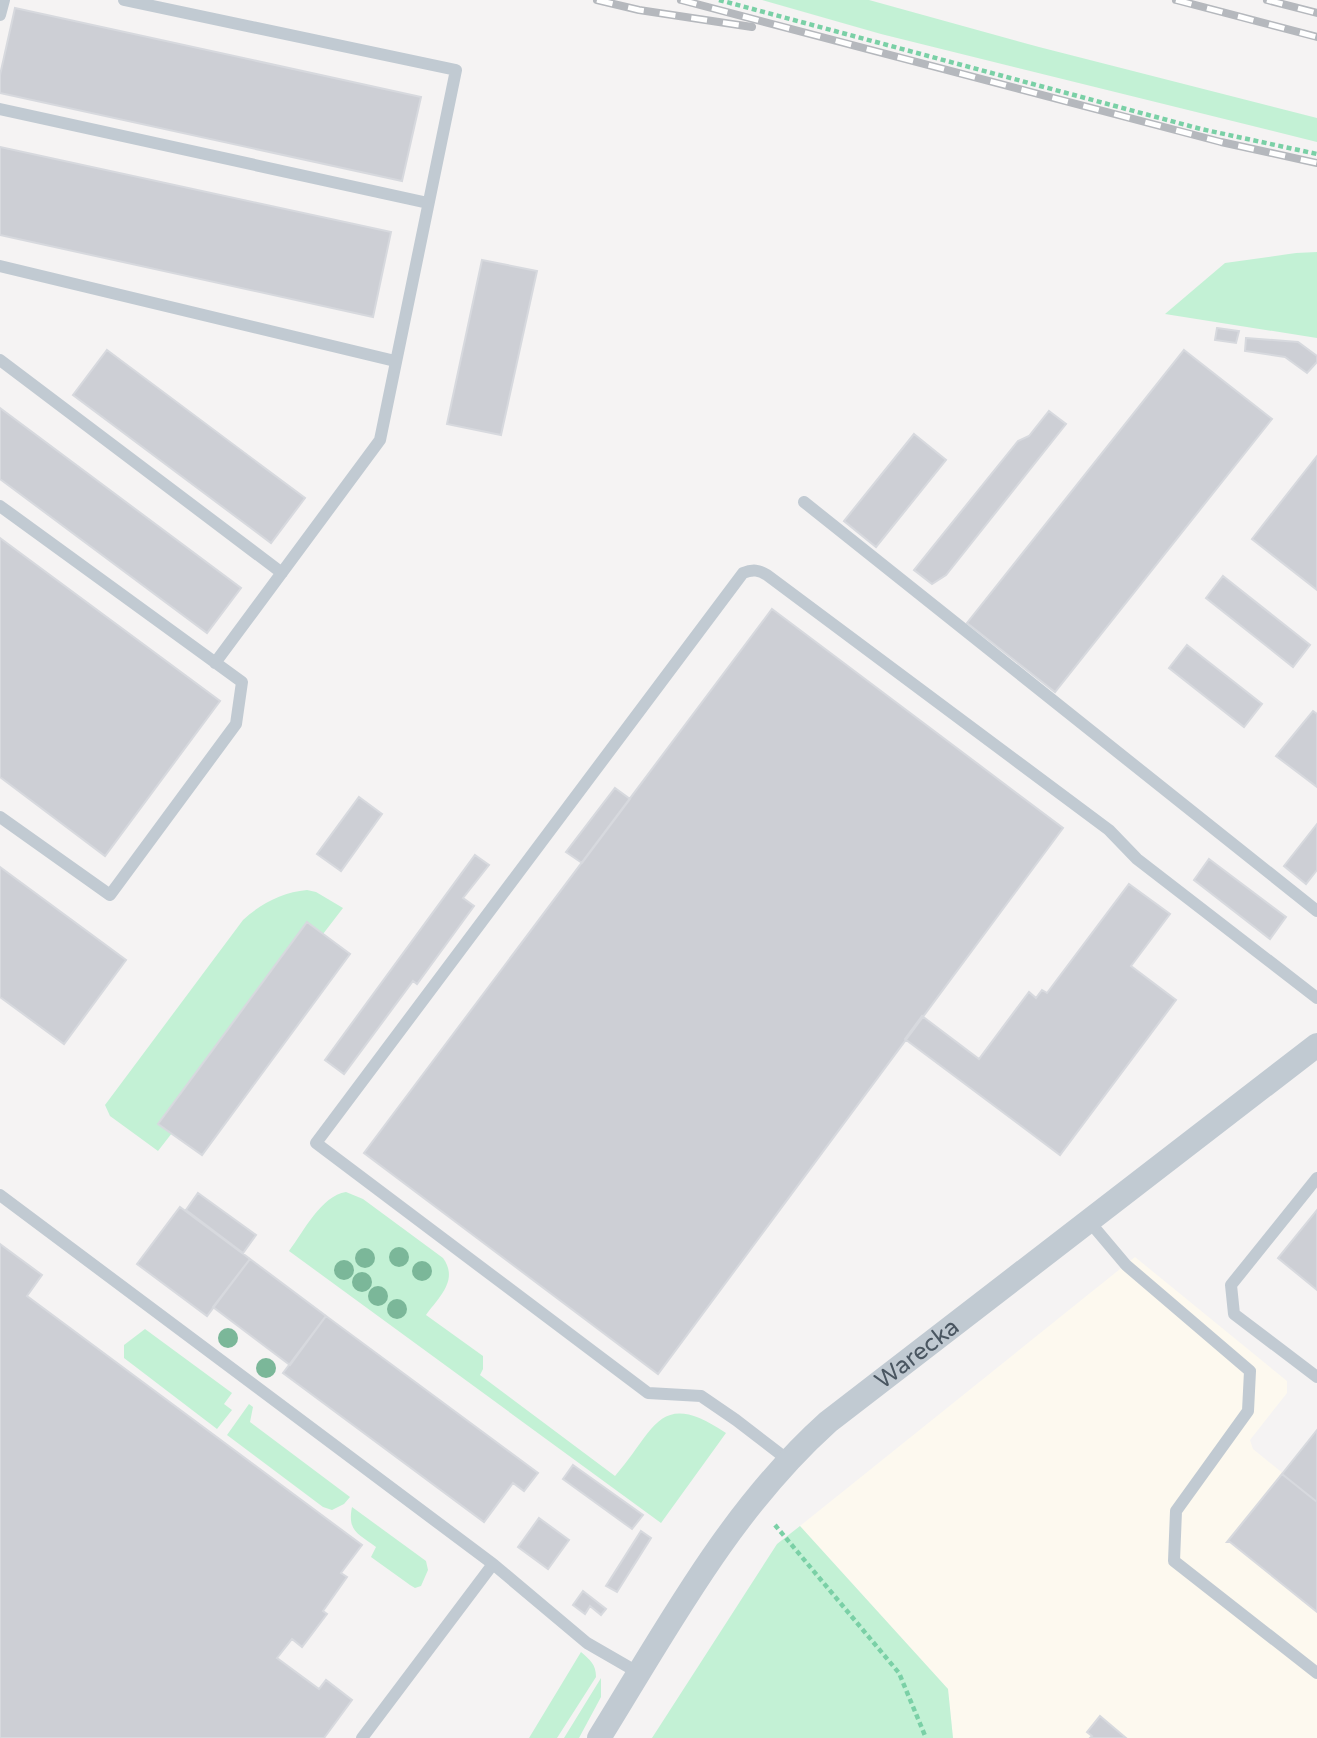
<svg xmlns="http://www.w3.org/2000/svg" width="1317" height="1738" font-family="'Varela Round',sans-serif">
<rect width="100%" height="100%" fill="#f5f3f3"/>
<!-- commercial -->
<path fill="#fdf9ef" d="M1135 1257 1287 1381V1393L1250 1440 1253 1449 1317 1501V1738H953L948 1689 800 1526Z"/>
<!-- green -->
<path fill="#c3f1d5" d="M762 0H869L1039 47 1317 118V142L881 34Z
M1317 252V338L1165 314 1225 263 1296 253Z
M307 890 316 892 343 908 323 934 307 923 158 1123 172 1133 158 1151 110 1116 105 1105 243 920C260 904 283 892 307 890Z
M346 1192 363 1199 443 1258C459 1280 439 1297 426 1315L483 1356V1369L480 1375 615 1476C655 1431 658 1387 726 1433L661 1523 289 1251C304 1231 321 1196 346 1192Z
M145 1329 232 1393 224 1404 232 1410 217 1429 124 1358V1345Z
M249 1404 253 1407 250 1422 350 1497 344 1504 332 1510 323 1507 227 1435Z
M352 1507 426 1561 428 1570 421 1586 415 1588 410 1585 371 1557 376 1547C359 1534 347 1532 352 1507Z
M800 1526 948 1689 953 1738H652L777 1544Z
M581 1652C590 1660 596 1664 596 1677L557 1738H529Z
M601 1678V1697L579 1738H564Z"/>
<!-- building -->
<path fill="#cdcfd5" stroke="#d7d9de" stroke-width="2" d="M15 8 421 97 402 181 0 93V75Z
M0 147 391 232 373 317 0 235Z
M482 260 537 271 501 435 447 424Z
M1217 328 1239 331 1236 343 1215 340Z
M1246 338 1298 342 1317 356V362L1307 373 1285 357 1245 351Z
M107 350 305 498 271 543 73 395Z
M1184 350 1272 419 1055 692 967 623Z
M0 408 241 588 207 633 0 479Z
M1049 411 1066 424 946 575 932 584 914 570 1018 441 1029 436Z
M914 434 946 460 876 547 844 521Z
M1317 456V590L1252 539Z
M0 538 220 701 105 856 0 777Z
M1223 576 1310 645 1293 667 1206 598Z
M772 609 1063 828 658 1374 364 1153Z
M1187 645 1262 704 1244 727 1169 668Z
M1313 711 1317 714V787L1276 756Z
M615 788 630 799 582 863 566 852Z
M359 797 382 814 341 871 317 854Z
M1317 824V870L1306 884 1284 866Z
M475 855 489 865 463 898 474 906 417 984 413 981 344 1074 325 1060Z
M1209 859 1286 917 1270 939 1194 880Z
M0 867 126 960 64 1044 0 997Z
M1129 884 1170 914 1131 966 1176 1000 1060 1155 905 1039 922 1016 979 1059 1029 992 1036 998 1042 990 1047 993Z
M307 922 350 954 202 1155 158 1124Z
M198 1193 256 1235 243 1253 186 1210Z
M180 1207 250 1259 207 1316 137 1264Z
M1317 1210V1290L1278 1258Z
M0 1244 42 1275 27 1296 362 1545 341 1573 347 1577 323 1611 327 1614 302 1647 292 1639 277 1658 319 1689 326 1680 352 1700 324 1738H0Z
M250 1259 326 1316 290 1365 213 1307Z
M326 1316 538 1473 524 1491 513 1483 484 1522 283 1373Z
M1317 1430V1502L1282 1474Z
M573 1465 643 1515 632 1529 563 1479Z
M1282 1474 1317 1502V1612L1230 1542H1227Z
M539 1518 569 1540 548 1569 518 1547Z
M641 1531 651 1538 617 1592 606 1586Z
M583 1591 606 1609 601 1615 590 1606 585 1614 573 1605Z
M1100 1716 1126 1738H1090L1092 1736 1087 1732Z"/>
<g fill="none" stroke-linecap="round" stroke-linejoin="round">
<!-- path -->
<path stroke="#7ad0a6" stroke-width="4.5" stroke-dasharray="5 3.5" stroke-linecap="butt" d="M719 0 1201 129 1317 154
M775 1525 899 1673 926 1738"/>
<!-- service -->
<path stroke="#c1cad2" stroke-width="12" d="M124 0 456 70 380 440 215 663
M0 15 4 0
M0 109 428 203
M0 266 395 361
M0 360 282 573
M804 502 1317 911
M0 506 242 682 236 724 110 895 0 817
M1317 1178 1231 1285 1234 1314 1317 1377
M0 1195 493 1564 587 1643 639 1673
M1088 1220 1126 1265 1250 1371 1248 1411 1176 1511 1174 1561 1317 1673
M788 1460 736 1420 701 1396 648 1393 316 1143 743 573C753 569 759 570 767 575L1109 830 1137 859 1317 998
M362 1738 493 1564"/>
<!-- minor -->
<path stroke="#c1cad2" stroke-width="24" id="s1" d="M599 1738C668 1627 730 1510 828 1422L1317 1045"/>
<!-- rail casing -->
<g stroke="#b5b8bd" stroke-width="8">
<path id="rail" d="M597 0 639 10 752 27
M681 0 1221 142 1317 163
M1176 0 1317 37
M1267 0 1317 13"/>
</g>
<!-- rail -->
<use href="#rail" stroke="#fff" stroke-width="5" stroke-dasharray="16" stroke-linecap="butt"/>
</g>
<!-- trees -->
<g fill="#7bb799">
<circle cx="399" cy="1257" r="10"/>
<circle cx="365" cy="1258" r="10"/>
<circle cx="344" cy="1270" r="10"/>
<circle cx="422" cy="1271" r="10"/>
<circle cx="362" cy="1282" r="10"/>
<circle cx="378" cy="1296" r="10"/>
<circle cx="397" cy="1309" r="10"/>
<circle cx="228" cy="1338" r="10"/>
<circle cx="266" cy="1368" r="10"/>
</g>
<g text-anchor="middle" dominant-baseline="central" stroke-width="5" stroke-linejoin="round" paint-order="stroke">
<!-- street labels -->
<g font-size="24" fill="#4a5661" stroke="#fff">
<text stroke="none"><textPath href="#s1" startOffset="504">Warecka</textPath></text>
</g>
</g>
</svg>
